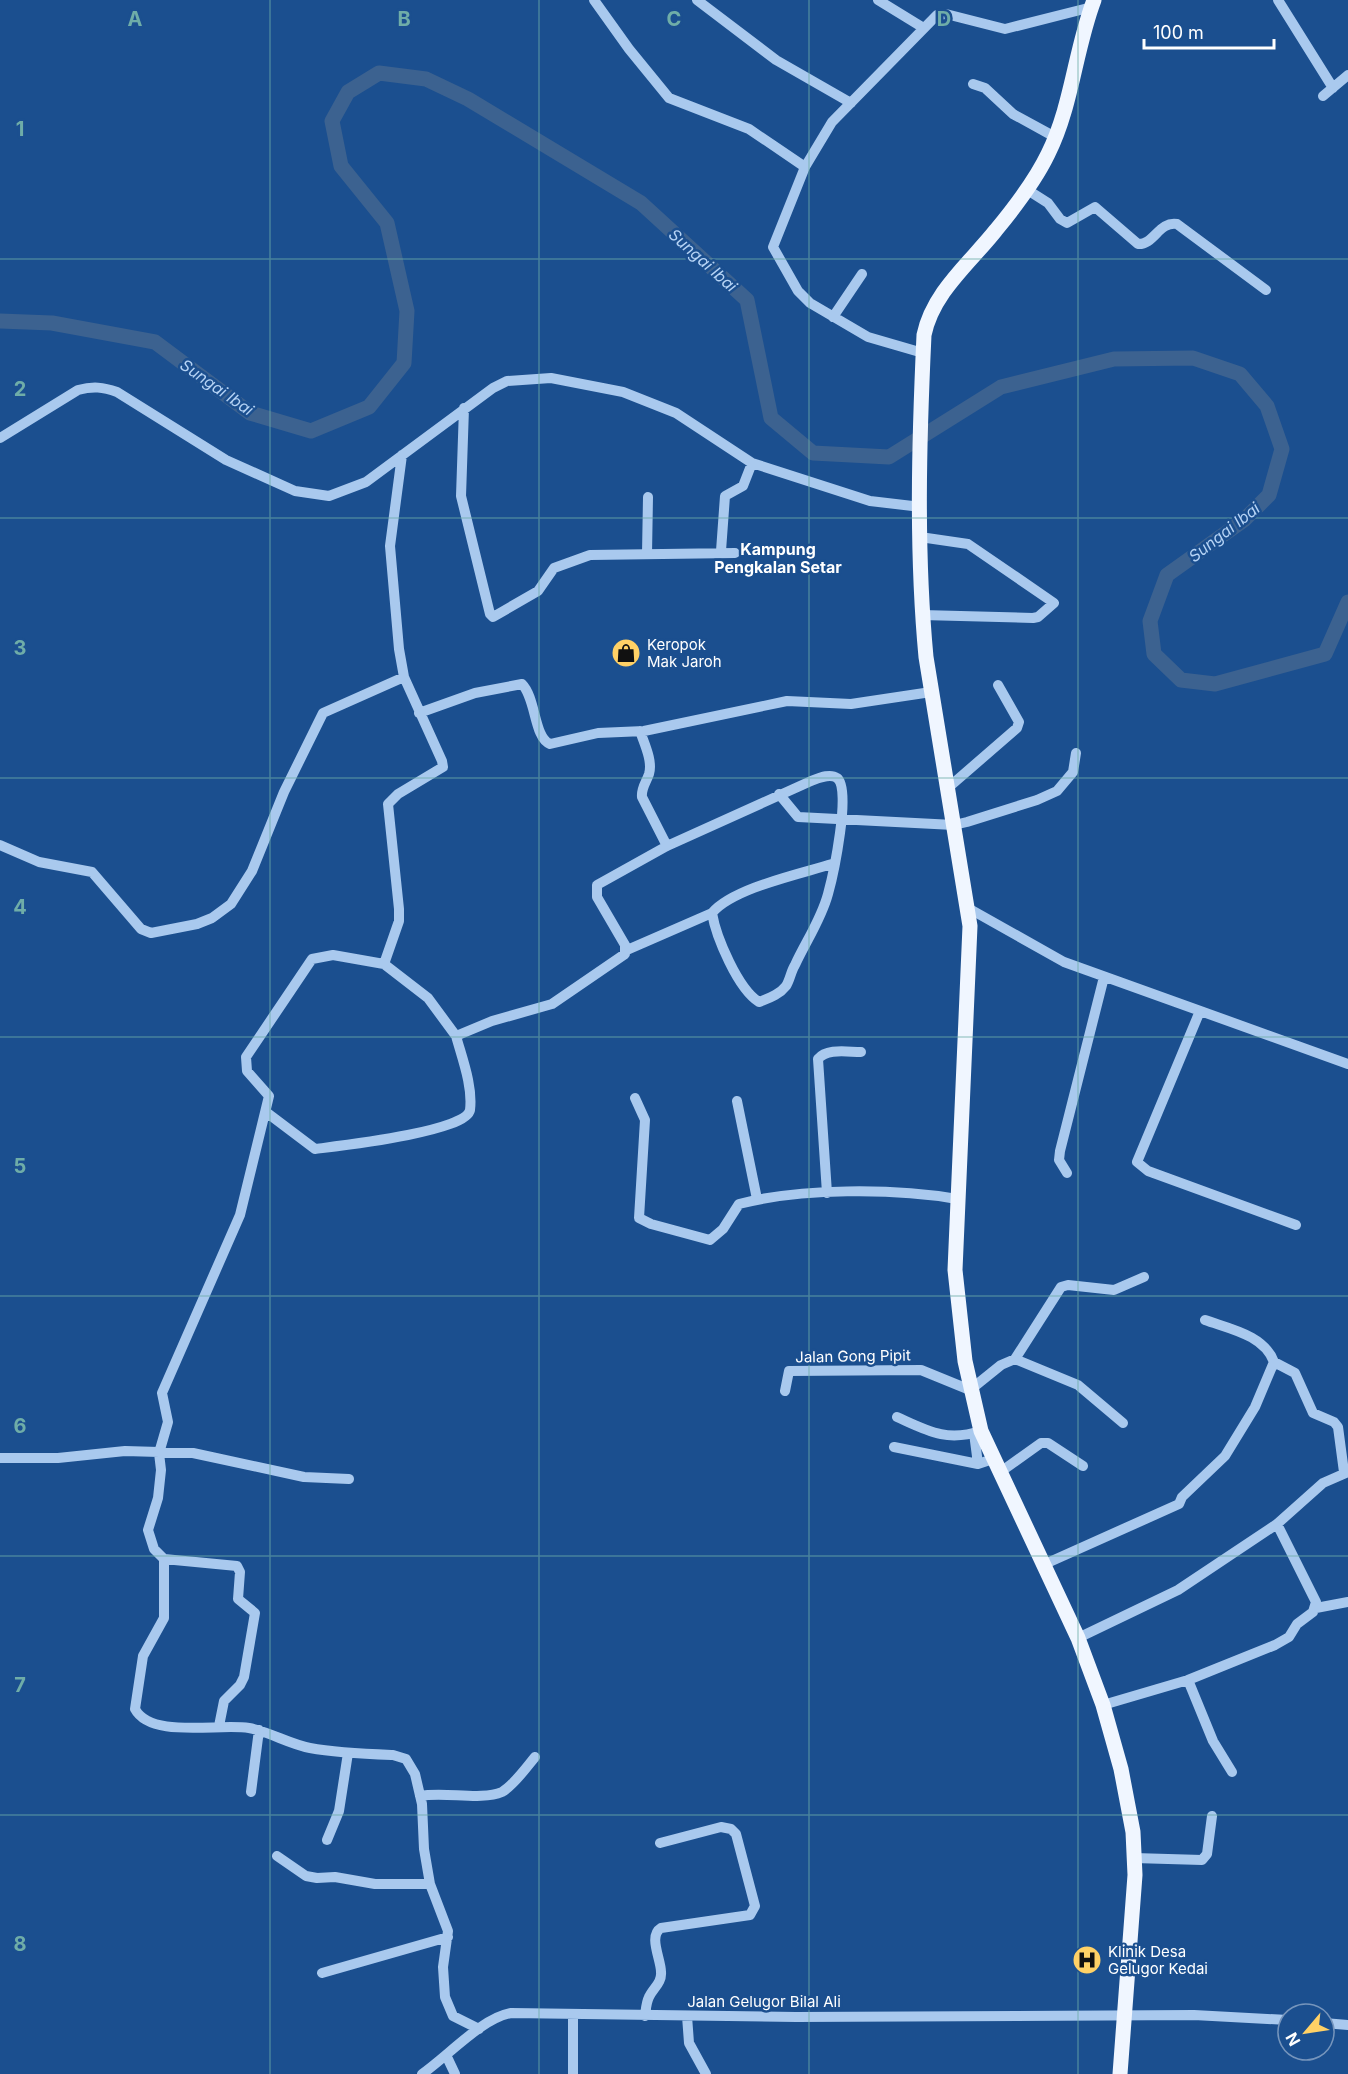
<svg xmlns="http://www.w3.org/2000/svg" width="1348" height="2074" font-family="Inter,sans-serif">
<rect width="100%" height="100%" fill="#1b4f8f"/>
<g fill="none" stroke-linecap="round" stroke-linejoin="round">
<!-- river -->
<path stroke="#3c6290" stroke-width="15" d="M0 321 52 323 155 342 250 413 311 431 369 407 404 363 407 311 387 223 341 166 332 121 348 92 379 73 426 79 468 99 641 203 747 300 771 418 813 453 889 457 1001 387 1114 359 1193 358 1240 374 1267 406 1282 449 1269 495 1244 520 1167 575 1150 621 1154 654 1181 680 1215 684 1325 654 1348 602"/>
<!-- minor -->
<path stroke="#a9c9ee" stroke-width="10" d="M594 0 629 49 669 98 749 129 805 167
M697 0 776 60 851 103
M878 0 922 27
M1278 0 1333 88
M973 84 985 88 1013 114 1055 137
M1323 96 1348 75
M1026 189 1048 203 1060 219 1067 223 1095 207 1138 244C1154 245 1159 221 1177 224L1266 290
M833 317 862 274
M923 353 868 337 810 303 798 291 773 247 805 167 832 122 937 15 946 14 1005 29 1092 7
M464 408 461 496 490 614 493 617 538 591 554 568 590 555 735 553
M0 438 78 390C93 386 103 387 117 392L226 460 295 491 329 496 366 482 493 388 507 381 551 378 623 392 676 413 752 463 870 501 921 507
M402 455 390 546 399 649 404 677 442 761 443 767 398 794 388 804 399 909V921L384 964 428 998 456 1036 492 1021 552 1004 625 954V945L597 897V885L667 846 811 781C819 778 830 773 837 778 852 788 833 876 828 894 821 920 806 941 795 965 791 971 790 980 786 986 779 995 769 998 759 1002 738 989 716 937 712 913 733 888 800 874 832 864
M920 537 968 544 1054 603 1038 617 1033 618 922 615
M721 551 725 496 743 486 752 463
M647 554 648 497
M419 713 475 693 522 684C536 698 534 738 550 744L598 733 644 731 787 701 851 704 931 692
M640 731C644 743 653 761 649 774 646 783 641 788 642 797L667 846
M949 787 1017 728 1019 722 998 685
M779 794 798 817 954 825 967 822 1037 800 1057 791 1073 772 1076 753
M0 845 39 862 92 872 141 929 151 933 197 924 212 918 231 904 252 871 284 792 323 713 404 677
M968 908 1064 962 1348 1064
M627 950 712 913
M384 964 333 955 312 959 246 1057 247 1071 269 1096 240 1215 162 1393 168 1422 159 1453 161 1470 158 1498 148 1530 154 1549 164 1559V1618L143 1656 135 1709C151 1739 219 1723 249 1728 270 1732 289 1744 310 1748 337 1753 366 1754 393 1755L406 1759 415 1774 422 1804 424 1849 430 1884 448 1931 443 1967 445 1997 453 2016 479 2029
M1200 1011 1137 1162 1148 1171 1296 1225
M635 1098 645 1120 639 1218 651 1224 710 1240 723 1229 739 1204C800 1188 894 1188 957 1199
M737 1101 757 1199
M266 1112 315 1149C338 1146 466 1132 470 1110 473 1086 462 1058 456 1036
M1067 1173 1059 1160 1060 1151 1104 977
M827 1193 818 1059C827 1048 847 1052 861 1052
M1015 1359 1061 1287 1068 1285 1114 1290 1144 1277
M1274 1362 1295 1373 1313 1413 1334 1422 1338 1427 1344 1472
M785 1391 789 1371 921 1370 970 1390 1001 1365 1015 1359 1078 1385 1123 1423
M897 1417C928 1431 946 1442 981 1431
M974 1433 978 1464
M894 1447 978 1464 993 1459
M0 1458H58L125 1451 193 1453 304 1477 349 1479
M999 1473 1041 1443H1048L1083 1466
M164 1559 237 1566 240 1572 238 1599 255 1613 244 1677 240 1685 224 1701 219 1726
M1045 1564 1179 1504 1182 1497 1225 1456 1255 1407 1274 1362C1264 1335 1230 1329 1205 1320
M1316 1608 1348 1602
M1078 1638 1178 1590 1277 1524 1323 1483 1348 1472
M1188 1680 1213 1741 1232 1772
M1103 1705 1188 1680 1275 1645 1289 1637 1297 1624 1313 1612 1316 1602 1277 1524
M251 1792 259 1730
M420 1796C444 1791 481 1801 502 1792 514 1785 526 1768 535 1757
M327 1840 339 1811 348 1753
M277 1856 306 1876 317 1878 335 1877 375 1884H430
M1134 1858 1202 1860 1207 1854 1212 1816
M322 1973 448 1937
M573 2014V2074
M645 2016C646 2009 646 2003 649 1997 653 1988 662 1983 661 1972 661 1959 648 1936 661 1928L750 1915 755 1906 736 1834 731 1829 721 1827 660 1843
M687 2016 689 2043 706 2074
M1324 2023 1348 2025
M447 2057 455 2074
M422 2074C448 2056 482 2018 511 2013L796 2017 1194 2015 1288 2020"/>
<!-- major -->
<path stroke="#f0f6ff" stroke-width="15" d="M1094 0C1075 50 1072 106 1048 154 1035 181 1015 207 996 230 970 263 933 292 924 335 919 442 916 550 926 657L970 926 955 1270 965 1361 981 1431 1078 1638 1103 1705 1121 1769 1133 1832 1135 1875 1120 2074"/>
</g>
<!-- grid -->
<path fill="none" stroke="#6fada8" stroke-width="1.5" stroke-opacity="0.55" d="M270 0V2074M539 0V2074M809 0V2074M1078 0V2074M0 259H1348M0 518H1348M0 778H1348M0 1037H1348M0 1296H1348M0 1556H1348M0 1815H1348"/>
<!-- icons -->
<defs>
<g id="shop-disc" transform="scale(1.5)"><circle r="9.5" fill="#ffd166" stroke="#1b4f8f"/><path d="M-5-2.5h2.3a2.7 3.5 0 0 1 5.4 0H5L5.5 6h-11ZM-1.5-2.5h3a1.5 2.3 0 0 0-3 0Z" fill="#111"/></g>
<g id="hospital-disc" transform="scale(1.5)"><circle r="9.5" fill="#ffd166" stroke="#1b4f8f"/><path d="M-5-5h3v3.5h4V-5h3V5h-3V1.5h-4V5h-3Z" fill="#111"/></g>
</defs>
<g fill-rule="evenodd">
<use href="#shop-disc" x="626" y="653"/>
<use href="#hospital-disc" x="1087" y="1960"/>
</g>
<g text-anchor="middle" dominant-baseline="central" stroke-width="5" stroke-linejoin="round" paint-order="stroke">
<!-- poi labels -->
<g font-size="15" fill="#fff" stroke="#1b4f8f" text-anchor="start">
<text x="647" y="644">Keropok<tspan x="647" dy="17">Mak Jaroh</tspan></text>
<text x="1108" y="1951">Klinik Desa<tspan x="1108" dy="17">Gelugor Kedai</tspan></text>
</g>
<!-- street labels -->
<g font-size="15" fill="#fff" stroke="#1b4f8f">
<text transform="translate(853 1356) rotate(-1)">Jalan Gong Pipit</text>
<text x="764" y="2001">Jalan Gelugor Bilal Ali</text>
</g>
<!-- water labels -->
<g font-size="16" font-style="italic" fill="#b5d3f5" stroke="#1b4f8f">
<text transform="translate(703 260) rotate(42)">Sungai Ibai</text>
<text transform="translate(217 387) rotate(35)">Sungai Ibai</text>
<text transform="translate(1224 532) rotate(-38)">Sungai Ibai</text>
</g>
<!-- neighbourhood labels -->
<g font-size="16" font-weight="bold" fill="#fff" stroke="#1b4f8f">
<text x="778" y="549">Kampung<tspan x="778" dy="18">Pengkalan Setar</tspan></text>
</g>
</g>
<g font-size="20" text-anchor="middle" font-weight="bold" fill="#6fada8" stroke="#1b4f8f" stroke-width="5" stroke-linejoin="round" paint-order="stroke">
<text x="135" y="26">A</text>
<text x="404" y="26">B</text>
<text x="674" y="26">C</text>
<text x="944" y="26">D</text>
<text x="20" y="136">1</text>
<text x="20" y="396">2</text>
<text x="20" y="655">3</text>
<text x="20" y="914">4</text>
<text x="20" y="1173">5</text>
<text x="20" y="1433">6</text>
<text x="20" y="1692">7</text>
<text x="20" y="1951">8</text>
</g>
<!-- north arrow -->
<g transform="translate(1306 2032) rotate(241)"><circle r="28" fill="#1b4f8f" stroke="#7695bc" stroke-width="1.5"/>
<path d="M0-4.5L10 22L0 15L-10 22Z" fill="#ffd166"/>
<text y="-9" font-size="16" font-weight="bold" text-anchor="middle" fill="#ffffff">N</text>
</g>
<!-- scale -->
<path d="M1144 39v9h130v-9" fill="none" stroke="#ffffff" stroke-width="3"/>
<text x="1153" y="39" font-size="18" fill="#ffffff" stroke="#1b4f8f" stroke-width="4.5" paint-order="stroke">100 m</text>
</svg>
